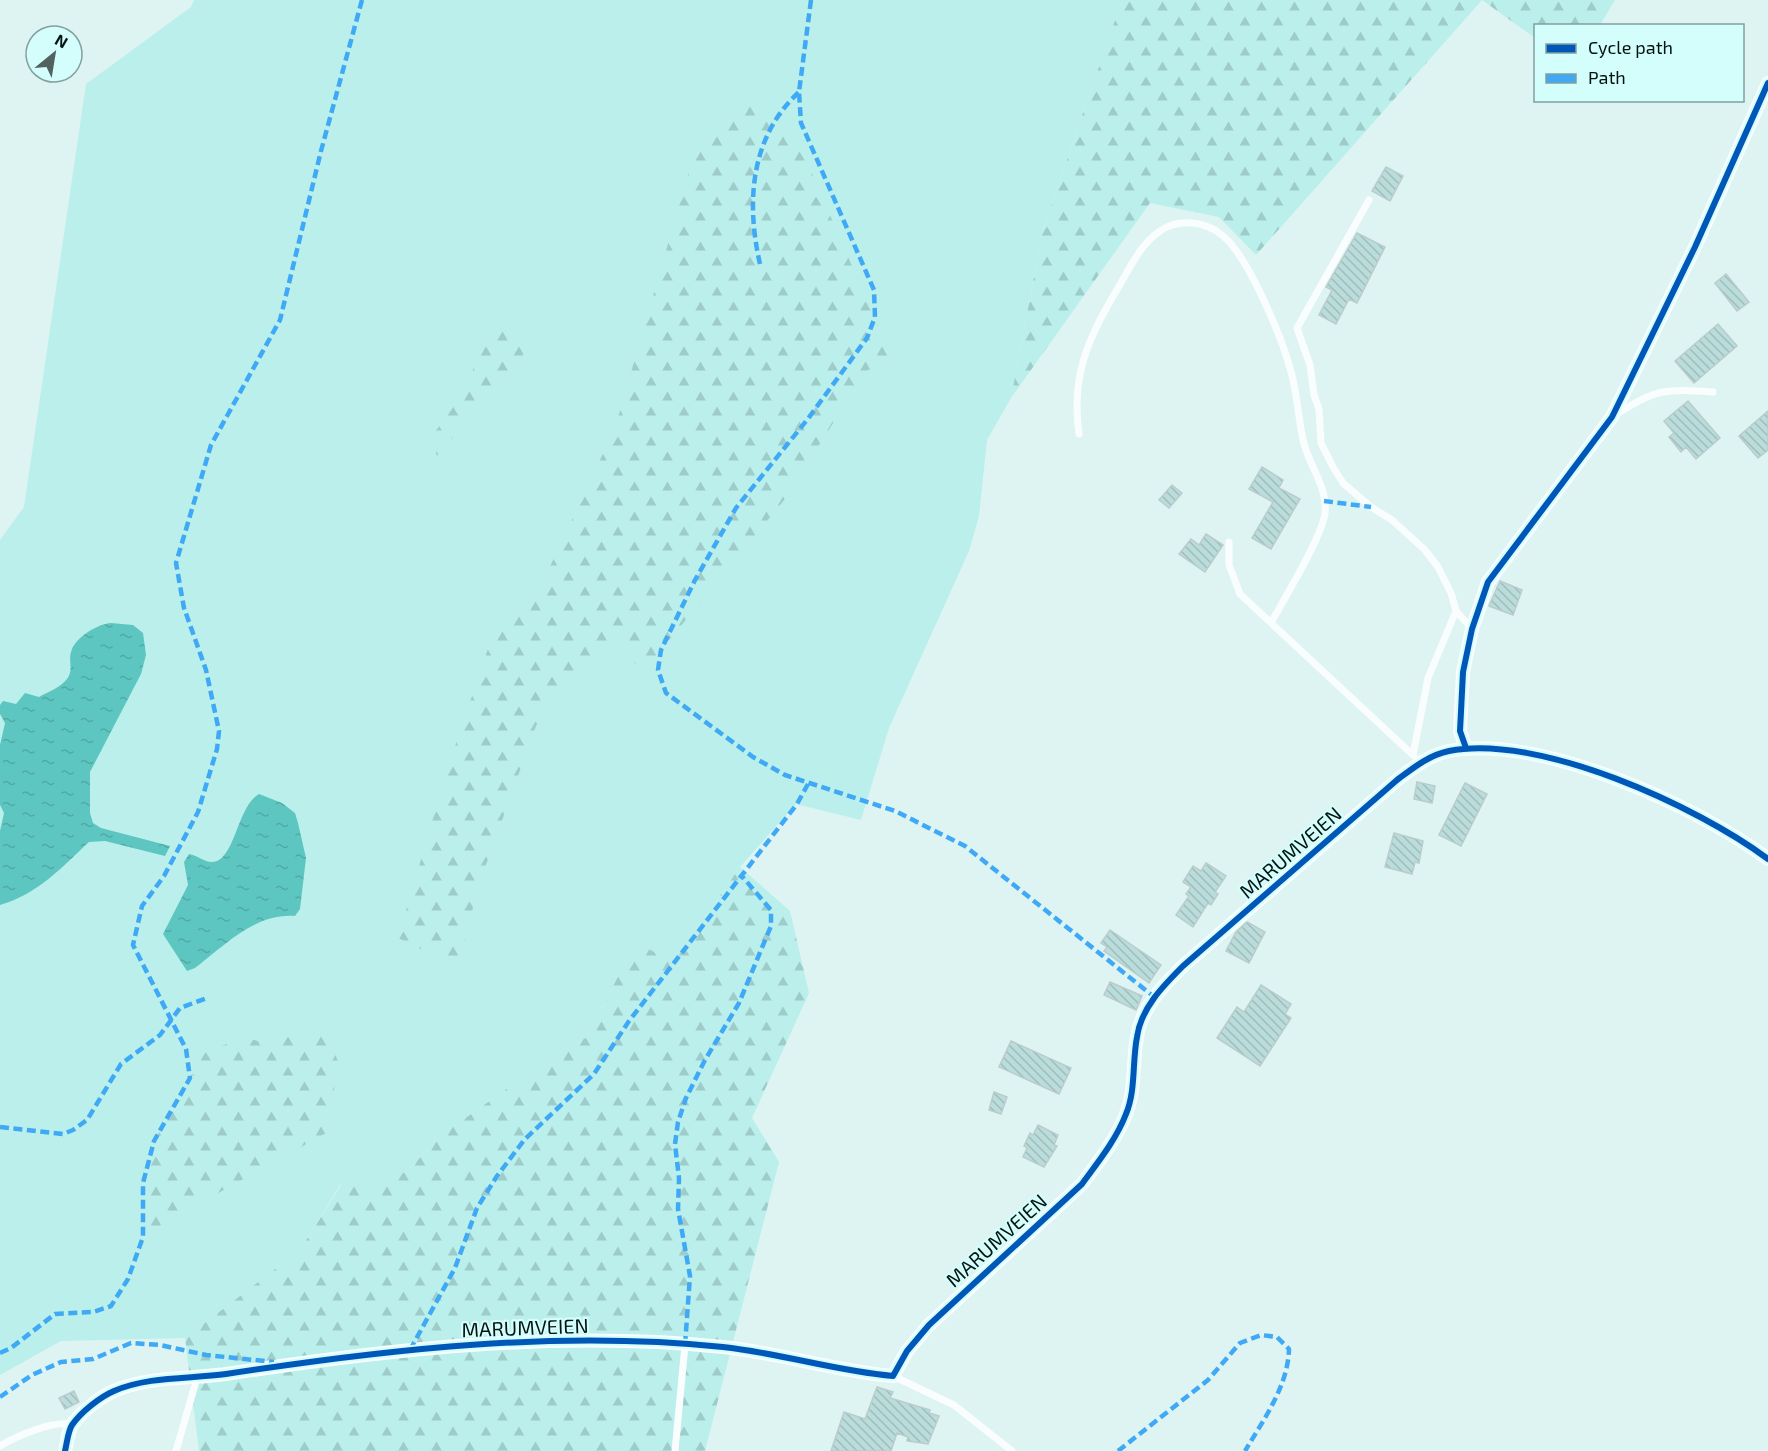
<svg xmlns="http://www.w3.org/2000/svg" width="1768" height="1451" font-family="'Exo 2',sans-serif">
<defs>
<pattern id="forest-firs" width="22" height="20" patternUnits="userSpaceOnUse" patternTransform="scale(1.5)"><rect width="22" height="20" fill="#baefeb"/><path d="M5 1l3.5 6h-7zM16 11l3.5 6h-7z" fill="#9eccc9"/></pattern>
<pattern id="water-ripples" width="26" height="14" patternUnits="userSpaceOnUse" patternTransform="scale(1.5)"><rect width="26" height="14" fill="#5ec6c1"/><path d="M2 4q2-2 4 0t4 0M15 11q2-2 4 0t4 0" fill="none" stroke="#50a9a5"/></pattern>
<pattern id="building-back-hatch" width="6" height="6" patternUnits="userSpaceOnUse" patternTransform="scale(1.5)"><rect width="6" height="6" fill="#badddb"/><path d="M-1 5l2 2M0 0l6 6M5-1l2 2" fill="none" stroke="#9ebdbb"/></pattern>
</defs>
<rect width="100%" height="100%" fill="#ddf4f3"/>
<!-- grass -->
<path fill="#baefeb" d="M194 0H1122L1043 229 1011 398 987 440 979 516 969 551 889 728 861 820 796 804 740 867 698 927 664 957 641 945 626 961 587 1037 543 1063 443 1134 407 1171 377 1185H340L300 1250 185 1338 61 1341 0 1375V540L24 507 86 84 191 7Z"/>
<!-- forest -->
<path fill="url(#forest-firs)" d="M1122 0H1482L1256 255 1219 217 1150 203 1011 398 1043 229Z
M1482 0H1615L1600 25 1536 26 1535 38Z
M756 98 789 120 892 359 866 371 785 499 643 672 617 643 565 685 536 726 478 887 457 973 421 949 398 938 448 767 492 637 521 611 548 571 615 428 689 171 724 113Z
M502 329 525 332 523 357 437 456 431 438C452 407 478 381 477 342Z
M740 867 790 911 809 993 752 1118 779 1162 705 1451H199L185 1338 300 1250 341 1185H377L407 1171 443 1134 543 1063 587 1037 626 961 641 945 664 957 698 927Z
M297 1035 327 1036 338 1061 328 1132 152 1230 143 1183 154 1141 205 1053 243 1037 265 1043Z"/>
<!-- water -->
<path fill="url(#water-ripples)" d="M111 623 133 625 143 633 146 655 141 674 90 772V813L93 823 101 828 170 846 165 856 105 841 89 842C61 868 38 894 0 905V831L4 813 0 805V745L5 723 0 714V705L3 701 16 704 25 693 39 697C48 692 61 687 67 679 74 670 68 661 71 652 75 637 98 624 111 623Z
M259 794 282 803 295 813 298 823 306 858 300 909 295 916C255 913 225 945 195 968L187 971 163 934 188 885 184 862 189 854C197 855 204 862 212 862 235 862 237 806 259 794Z"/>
<!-- building -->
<path fill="url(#building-back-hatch)" stroke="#bacccb" stroke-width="1.5" d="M1386 167 1403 176 1390 201 1372 191Z
M1357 233 1385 247 1357 303 1349 299 1336 324 1319 315 1332 290 1326 287Z
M1726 274 1749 302 1737 311 1715 283Z
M1718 324 1737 346 1694 383 1675 361Z
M1688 401 1720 438 1696 459 1686 447 1681 452 1669 437 1674 433 1664 421Z
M1768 411V450L1758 458 1739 436Z
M1262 467 1283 480 1279 488 1300 499 1271 549 1252 538 1273 502 1249 489Z
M1172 485 1182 493 1169 508 1159 500Z
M1206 534 1223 545 1205 572 1179 554 1191 539 1199 545Z
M1500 581 1522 590 1513 615 1489 606Z
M1417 782 1435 786 1432 803 1414 799Z
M1465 783 1487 794 1461 846 1439 835Z
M1394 833 1423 841 1419 863 1415 862 1412 874 1385 867Z
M1206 863 1226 876 1215 892 1218 894 1211 905 1208 903 1193 927 1176 915 1189 896 1186 894 1191 887 1183 882 1193 866 1201 871Z
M1247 922 1265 932 1249 963 1226 951 1236 932Z
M1110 930 1161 965 1149 983 1104 951 1107 947 1101 943Z
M1110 982 1142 996 1136 1010 1104 995Z
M1261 985 1291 1004 1285 1014 1291 1018 1260 1066 1217 1038 1237 1007 1244 1012Z
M1011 1041 1071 1068 1059 1094 999 1067Z
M994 1092 1007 1097 1001 1114 989 1110Z
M1038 1125 1058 1135 1054 1145 1057 1146 1044 1167 1023 1157 1027 1148 1024 1146 1030 1133 1033 1135Z
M877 1387 893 1392 890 1398 930 1410 929 1413 939 1416 928 1444 907 1441 908 1437 897 1433 891 1451H831L844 1412 865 1419Z
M74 1391 79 1402 65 1409 59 1398Z"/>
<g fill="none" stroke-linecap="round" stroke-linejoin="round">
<!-- service -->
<path stroke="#fafdfd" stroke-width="7" d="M1369 200 1297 328 1310 365 1314 395 1319 409 1321 443 1333 467 1343 483 1371 507 1392 520 1425 550 1438 567 1451 593 1456 611 1428 678 1413 755
M1617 414C1656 388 1667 389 1713 392
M1079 434C1071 378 1087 340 1115 293 1128 272 1139 245 1160 231 1178 218 1206 221 1223 236 1248 256 1281 336 1290 368 1297 391 1298 416 1303 440 1308 464 1328 487 1325 513 1322 537 1284 599 1271 623
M1229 542V565L1240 594 1414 756
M1456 611 1472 629
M893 1376 954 1405 1012 1451
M0 1446C15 1437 55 1419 72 1425
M176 1451 197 1378
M675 1451 685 1345"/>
<!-- minor -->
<path stroke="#fafdfd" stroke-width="14" d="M1466 748 1460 731 1463 672 1472 629 1488 582 1612 417 1695 247 1768 83
M65 1451C67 1443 68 1431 72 1425 81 1412 100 1397 114 1391 148 1376 190 1379 226 1374 390 1349 556 1330 723 1347 780 1353 835 1371 893 1376L907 1351 929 1325 1082 1184C1098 1162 1116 1140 1126 1114 1136 1090 1132 1063 1137 1037 1141 1008 1163 986 1183 966L1397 780C1413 768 1429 755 1449 751 1538 733 1697 806 1768 859"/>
<!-- quiet -->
<path stroke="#3fa9f5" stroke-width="4.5" stroke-dasharray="9 4.5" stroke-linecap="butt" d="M811 0 799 92 801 123 874 290 875 317 867 338 807 420 736 508 695 580 661 650 658 670 666 693 753 757 785 775 895 811 965 846 1153 996
M760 264C746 203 750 137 799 92
M1324 501 1371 507
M0 1127 63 1134 73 1130 87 1120 121 1064 160 1035 180 1008 207 998
M685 1345 690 1276 678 1209 679 1178 675 1144 678 1122 686 1098 705 1060 739 1003 771 926V910L741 875
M410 1350 455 1268 477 1208 497 1176 525 1139 594 1074 629 1021 797 804 808 784
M0 1353 11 1348 55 1314 93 1312 111 1306 128 1279 143 1237V1183L154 1141 190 1078 186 1049 133 945 142 906 164 876 198 812 217 749 219 731 206 670 184 608 176 563 211 445 280 320 321 151 362 0
M0 1397 32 1375 61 1362 93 1359 131 1343 160 1345 206 1355 274 1362
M1118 1451 1208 1380 1240 1343 1261 1335 1277 1337 1289 1349C1288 1386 1264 1419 1245 1451"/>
<!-- cycleway casing -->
<g stroke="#d3fefb" stroke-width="10">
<path id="cycleway" d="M1466 748 1460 731 1463 672 1472 629 1488 582 1612 417 1695 247 1768 83
M65 1451C67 1443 68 1431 72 1425 81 1412 100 1397 114 1391 148 1376 190 1379 226 1374 390 1349 556 1330 723 1347 780 1353 835 1371 893 1376L907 1351 929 1325 1082 1184C1098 1162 1116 1140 1126 1114 1136 1090 1132 1063 1137 1037 1141 1008 1163 986 1183 966L1397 780C1413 768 1429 755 1449 751 1538 733 1697 806 1768 859"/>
</g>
<!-- cycleway -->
<use href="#cycleway" stroke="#0057b8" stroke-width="6"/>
</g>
<g text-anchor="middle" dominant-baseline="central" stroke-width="4.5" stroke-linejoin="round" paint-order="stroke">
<!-- street labels -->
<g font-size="20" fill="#051413" stroke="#d3fefb">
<text transform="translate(1290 852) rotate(-41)">MARUMVEIEN</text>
<text transform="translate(996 1240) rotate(-42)">MARUMVEIEN</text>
<text transform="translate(525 1327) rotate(-2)">MARUMVEIEN</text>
</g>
</g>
<!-- legend -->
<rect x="1534" y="24" width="210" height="78" fill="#d3fefb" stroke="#81a09e" stroke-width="1.5"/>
<rect x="1546" y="44" width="30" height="9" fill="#0057b8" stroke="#81a09e" stroke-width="1.5"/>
<text x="1588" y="54" font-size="18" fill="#051413">Cycle path</text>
<rect x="1546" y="74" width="30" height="9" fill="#3fa9f5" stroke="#81a09e" stroke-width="1.5"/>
<text x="1588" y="84" font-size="18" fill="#051413">Path</text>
<!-- north arrow -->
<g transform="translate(54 54) rotate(30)"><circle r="28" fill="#d3fefb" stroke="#81a09e" stroke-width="1.5"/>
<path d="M0-4.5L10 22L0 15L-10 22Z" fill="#516261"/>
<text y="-9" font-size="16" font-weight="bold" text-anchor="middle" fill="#051413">N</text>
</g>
</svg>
